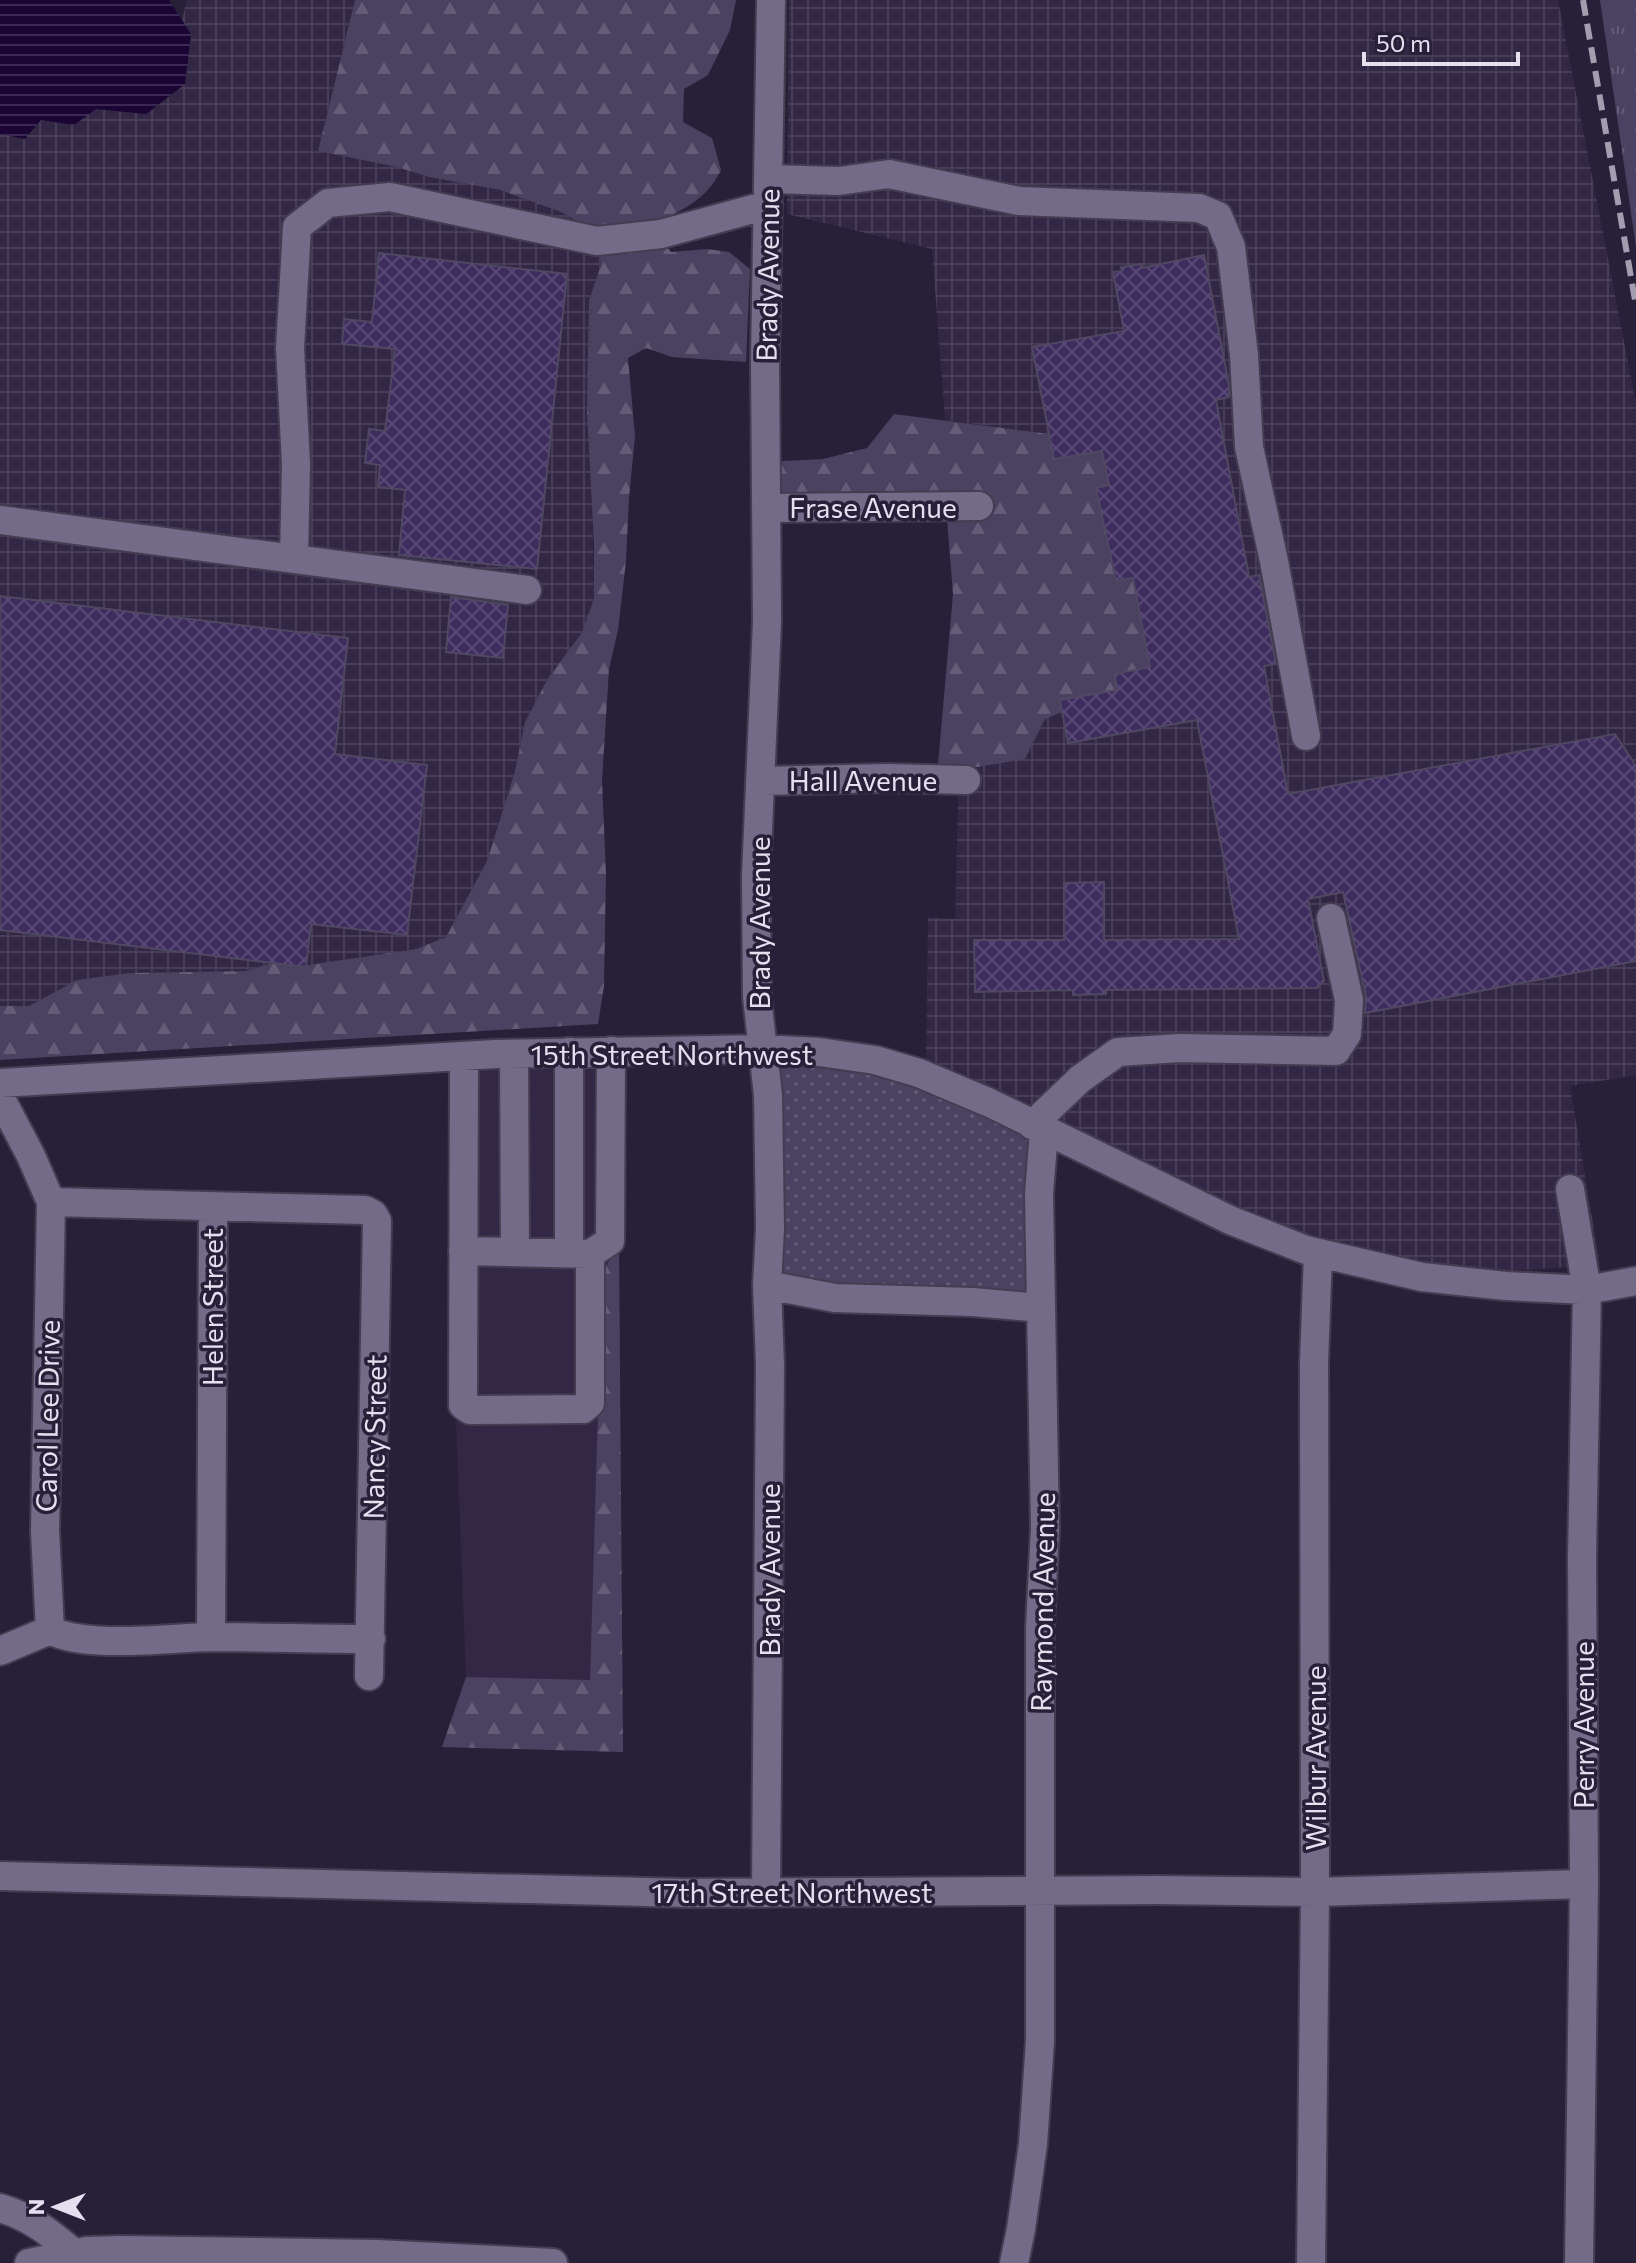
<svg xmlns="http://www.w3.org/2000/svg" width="1636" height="2263" font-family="Commissioner,sans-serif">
<defs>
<pattern id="industrial-grid" width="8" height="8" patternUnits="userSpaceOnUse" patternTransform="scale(2)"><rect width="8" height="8" fill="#322845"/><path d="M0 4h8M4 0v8" fill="none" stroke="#463d57"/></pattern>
<pattern id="grass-dots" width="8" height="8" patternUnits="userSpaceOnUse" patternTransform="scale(2)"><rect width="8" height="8" fill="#4b4261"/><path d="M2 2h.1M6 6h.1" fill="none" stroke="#655d78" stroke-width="1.8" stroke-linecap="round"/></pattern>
<pattern id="forest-firs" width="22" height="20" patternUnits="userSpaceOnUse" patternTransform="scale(2)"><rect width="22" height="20" fill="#4b4261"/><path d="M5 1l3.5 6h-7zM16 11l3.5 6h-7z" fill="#655d78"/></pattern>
<pattern id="park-tufts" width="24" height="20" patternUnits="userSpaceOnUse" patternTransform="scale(2)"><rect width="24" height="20" fill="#4b4261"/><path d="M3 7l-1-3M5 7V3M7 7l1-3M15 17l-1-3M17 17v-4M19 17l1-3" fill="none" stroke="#655d78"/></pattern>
<pattern id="water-rules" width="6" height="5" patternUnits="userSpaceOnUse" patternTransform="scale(2)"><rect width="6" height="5" fill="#1a0535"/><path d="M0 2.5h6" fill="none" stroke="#3b2953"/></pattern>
<pattern id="building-cross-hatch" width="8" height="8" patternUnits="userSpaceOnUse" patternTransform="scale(2)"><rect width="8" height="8" fill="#3d2c5e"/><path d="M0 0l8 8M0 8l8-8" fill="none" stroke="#594a75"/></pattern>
</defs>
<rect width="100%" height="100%" fill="#282038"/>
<!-- built -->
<path fill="#322845" d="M625 1057 619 1245 602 1273 590 1681 466 1677 452 1320 451 1067Z"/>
<!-- industrial -->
<path fill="url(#industrial-grid)" d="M187 0H355L318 151 397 167 429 177 500 190 561 212 597 232 601 265 589 300 594 599 581 634 548 678 525 722 515 771 487 861 446 937 416 949 301 966 272 963 246 971 130 973 53 995 29 1006H0V134L24 139 41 120 74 125 96 109 147 114 185 84 191 34 182 20Z
M789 0H1558L1636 404V1075L1570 1086 1600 1265 1496 1272 1375 1258 1236 1208 926 1066 928 917 955 919 959 766 1024 759 1045 719 1060 700 1116 690 1114 674 1133 579 1116 581 1096 488 1114 484 1054 459 1048 434 945 420 932 249 787 214Z"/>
<!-- grass -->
<path fill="url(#grass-dots)" d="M771 1056 874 1067 1038 1132 1033 1302 771 1281Z"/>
<!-- forest -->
<path fill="url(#forest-firs)" d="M355 0H736L730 30 708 75 684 89 683 122 712 138 721 170C705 202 682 210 650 225L671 252 707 249 729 252 750 269 746 362 672 357 646 348 628 358 635 436 629 498 626 561 618 630 609 669 602 781 606 873 604 986 598 1024 0 1060V1006H29L77 980 130 973 246 971 272 963 301 966 416 949 446 937 487 861 515 771 525 722 548 678 581 634 594 599V544L587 411 589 300 601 265 597 232 561 212 500 190 429 177 397 167 318 151Z
M894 414 1049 434 1054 459 1102 451 1114 484 1096 488 1116 581 1133 578 1150 667 1114 674 1117 691 1060 700 1062 712 1045 719 1025 759 977 767 938 765 953 594 946 507 766 508 765 462 823 459 867 448Z
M619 1245 623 1752 442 1747 466 1677 590 1680 602 1273Z"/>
<!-- park -->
<path fill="url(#park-tufts)" d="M1600 0H1636V247Z"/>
<!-- water -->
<path fill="url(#water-rules)" d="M0 0H169L191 34 185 84 146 114 96 109 74 125 41 120 25 139 0 134Z"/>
<!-- building -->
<path fill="url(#building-cross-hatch)" stroke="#4f4862" stroke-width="2" d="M379 253 567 274 537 569 399 555 405 490 378 487 380 465 365 463 369 429 385 431 395 349 342 344 344 319 372 322Z
M1204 255 1229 385V397L1216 400 1249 577 1259 575 1276 664 1264 666 1288 794 1615 734 1636 766V961L1365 1013 1366 996 1343 892 1308 899 1324 981 1317 988 1106 990V994L1073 995V990L975 992 974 940H1064V883L1104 882V940L1239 939 1197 720 1068 743 1060 700 1117 690 1114 674 1150 667 1133 578 1116 581 1096 488 1109 485 1102 451 1054 459 1032 347 1124 331 1113 272 1122 271 1121 267 1142 264V268Z
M0 596 348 638 335 754 427 765 407 935 311 924 306 967 0 930Z
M451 597 508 605 503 658 446 652Z"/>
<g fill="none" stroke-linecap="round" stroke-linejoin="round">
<!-- minor casing -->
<g stroke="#443d51" stroke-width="32">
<path id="minor" d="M769 179 839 181 889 174 1019 201 1199 208 1218 216 1231 247 1244 355 1249 447 1274 561 1306 736
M766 508 979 506
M0 520 527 590
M294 559 296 464 290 348 297 227 328 203 390 197 597 241 661 234 768 205
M760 781 887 778 966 780
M569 1052V1252
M514 1054 515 1251
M464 1056 463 1405 470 1410 583 1409 590 1403V1254
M0 1083 496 1054 763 1049 819 1052 875 1060 919 1073 990 1103 1230 1220 1306 1250 1422 1277 1506 1286 1587 1290 1636 1281
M0 1097 31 1156 51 1202 45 1531 50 1630
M1032 1125 1080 1079 1118 1052 1180 1048 1336 1051 1347 1034 1349 1000 1331 918
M1570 1189 1587 1290 1582 1558 1584 1884 1579 2263
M51 1202 365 1210 373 1214 377 1221 369 1676
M463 1251 590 1254 610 1241 611 1051
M767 1285 835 1298 973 1302 1041 1308
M50 1630C86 1649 167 1638 210 1637 263 1637 317 1639 371 1639
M211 1637 213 1207
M0 1651 50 1630
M0 1876 686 1893 1158 1890 1315 1892 1584 1884
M766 1893 770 1365 767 1285 770 1229 768 1095 757 997 756 877 767 622 765 362 771 0
M0 2208C31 2217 50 2233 74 2253
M29 2263 87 2251 121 2250 377 2254 553 2263
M1014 2263 1021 2229 1033 2144 1040 2041V1627L1045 1528 1039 1194 1044 1131
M1311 2263 1315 1892 1314 1363 1318 1253"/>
</g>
<!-- minor -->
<use href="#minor" stroke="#736b88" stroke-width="28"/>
<!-- rail -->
<path stroke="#a29daf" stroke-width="6" stroke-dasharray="16 8" stroke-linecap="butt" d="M1583 0 1636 306"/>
</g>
<g text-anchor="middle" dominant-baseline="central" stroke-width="7" stroke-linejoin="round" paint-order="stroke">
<!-- street labels -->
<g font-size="28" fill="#e4e0f0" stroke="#282038">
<text transform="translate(767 275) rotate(-89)">Brady Avenue</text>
<text x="873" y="507">Frase Avenue</text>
<text x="863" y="780">Hall Avenue</text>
<text transform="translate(759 923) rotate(-90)">Brady Avenue</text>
<text x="672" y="1054">15th Street Northwest</text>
<text transform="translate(212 1307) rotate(-90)">Helen Street</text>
<text transform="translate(47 1416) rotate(-89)">Carol Lee Drive</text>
<text transform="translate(374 1437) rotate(-89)">Nancy Street</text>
<text transform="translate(769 1570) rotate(-90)">Brady Avenue</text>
<text transform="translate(1042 1602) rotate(-89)">Raymond Avenue</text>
<text transform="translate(1583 1725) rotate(-90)">Perry Avenue</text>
<text transform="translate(1315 1758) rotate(-90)">Wilbur Avenue</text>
<text x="792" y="1892">17th Street Northwest</text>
</g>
</g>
<!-- north arrow -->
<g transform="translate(56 2207) rotate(270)" stroke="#282038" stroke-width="6" paint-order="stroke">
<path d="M0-6L14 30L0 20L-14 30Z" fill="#e4e0f0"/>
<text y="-12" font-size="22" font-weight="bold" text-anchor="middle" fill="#e4e0f0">N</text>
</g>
<!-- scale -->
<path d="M1364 52v12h154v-12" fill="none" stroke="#e4e0f0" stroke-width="4"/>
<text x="1376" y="52" font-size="24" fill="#e4e0f0" stroke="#282038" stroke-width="6" paint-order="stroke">50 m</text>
</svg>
